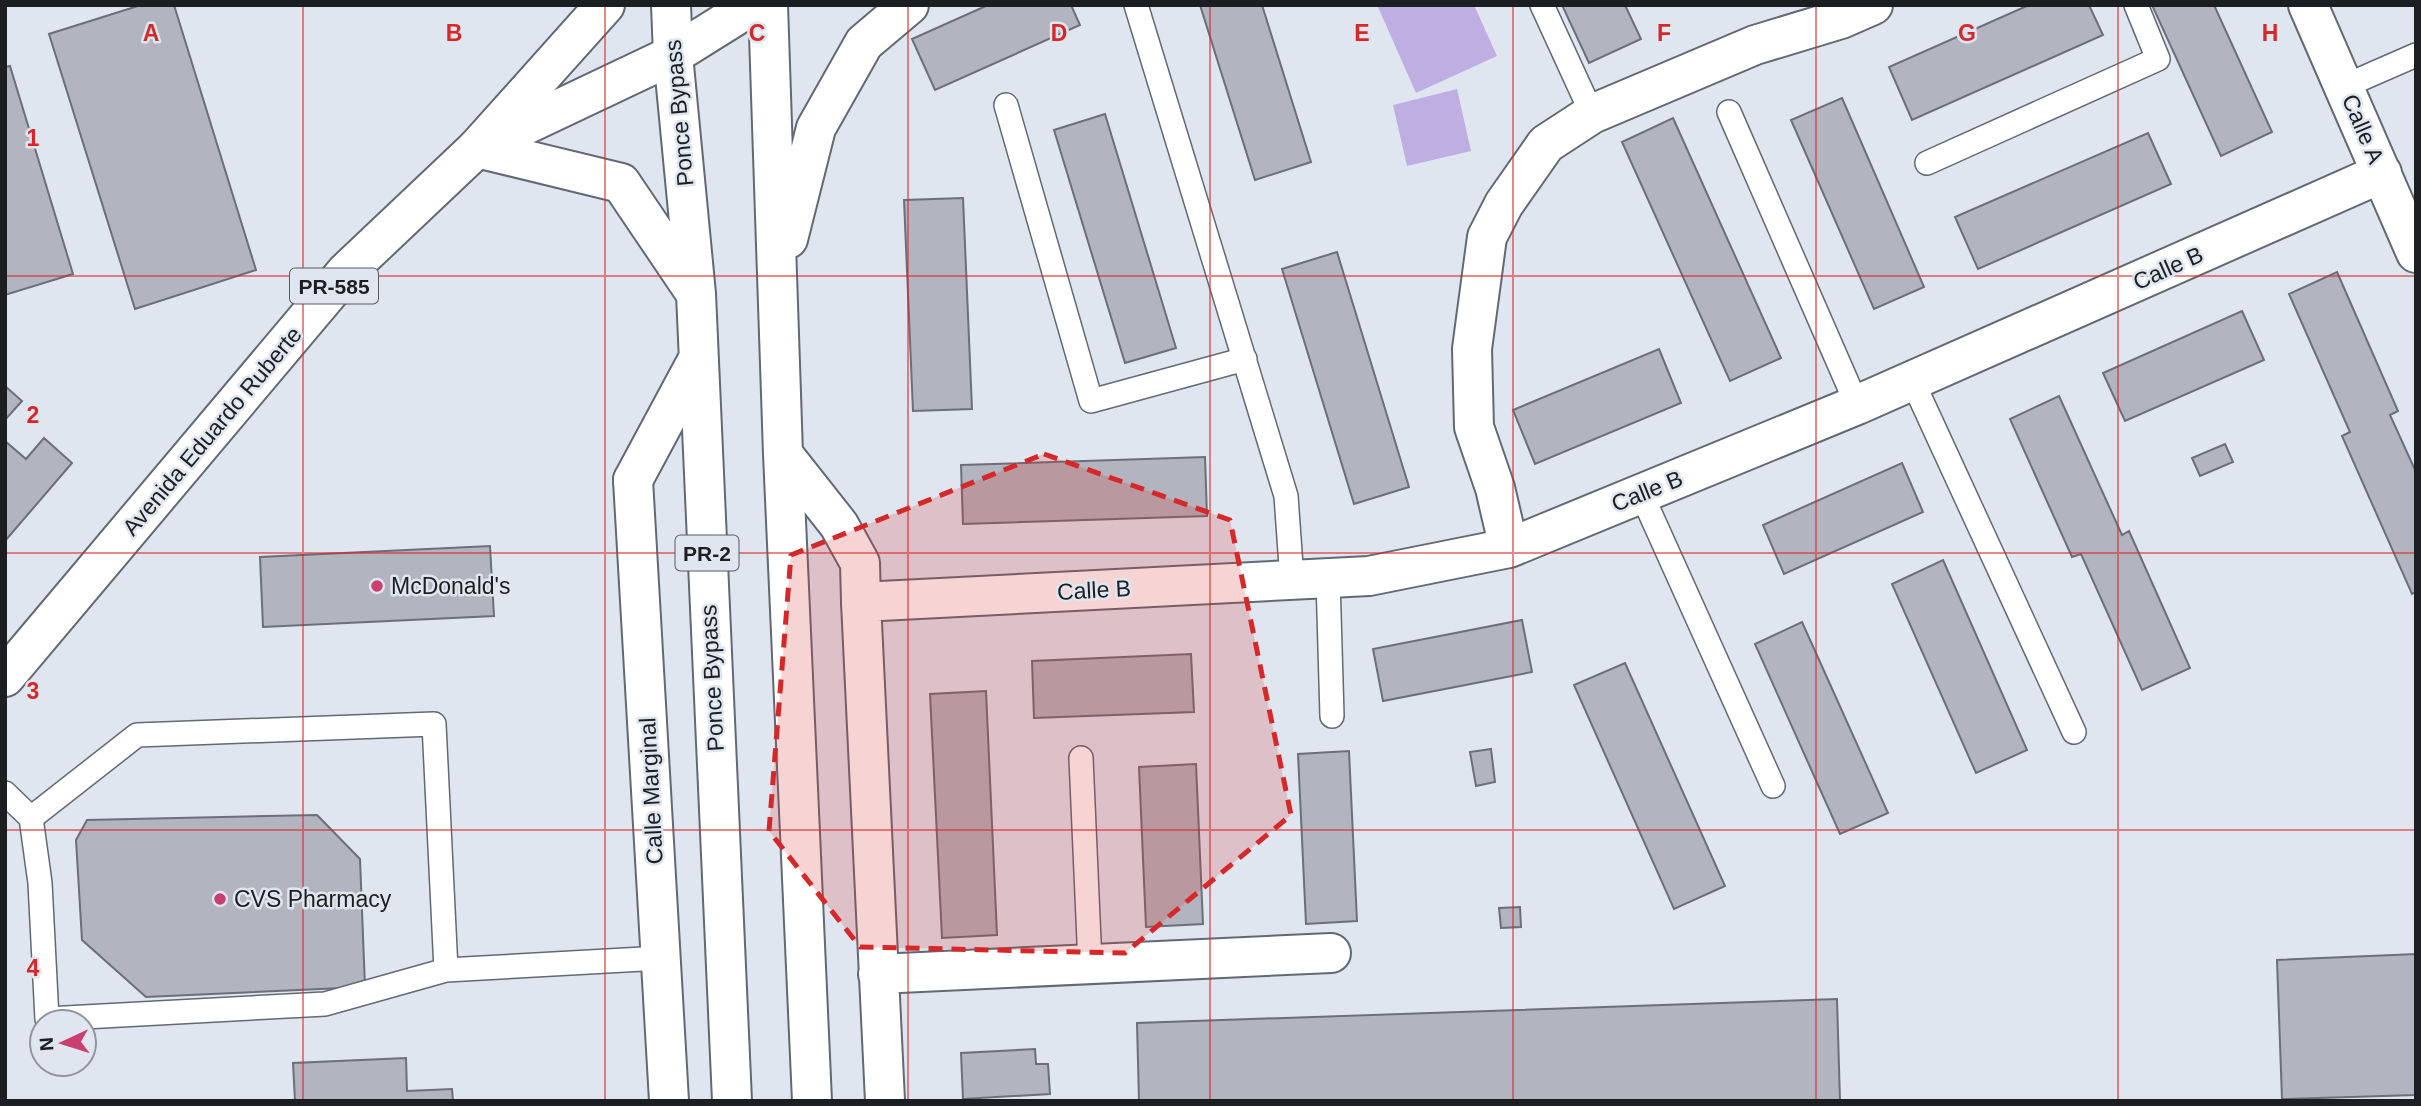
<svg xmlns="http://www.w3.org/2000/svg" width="2421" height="1106" font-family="Arial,sans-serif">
<rect width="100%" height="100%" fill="#dfe6f0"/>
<!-- green -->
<path fill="#beaee1" d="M1382 5H1474L1497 56 1416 93 1378 7Z
M1457 89 1471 151 1407 166 1393 105Z"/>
<!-- building -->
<path fill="#b2b4bf" stroke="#6c6e78" stroke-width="2" d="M141 5H174L256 270 135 309 49 34Z
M988 5H1071L1080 25 935 90 912 39Z
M1200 5H1262L1311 162 1255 180Z
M1562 5H1625L1641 39 1589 63Z
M2029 5H2089L2103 35 1912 120 1889 67Z
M2152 5H2214L2272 132 2221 156Z
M10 66 73 274 5 295V67Z
M1842 98 1924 287 1874 309 1791 120Z
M1105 114 1176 348 1125 363 1054 130Z
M1673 118 1781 358 1730 381 1622 142Z
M2148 133 2171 184 1978 269 1955 217Z
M963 198 972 409 913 411 904 200Z
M1337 252 1409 487 1354 504 1282 269Z
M2337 272 2398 411 2390 415 2416 472V592L2412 594 2342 436 2350 432 2289 294Z
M2242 311 2264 360 2125 421 2103 373Z
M1659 349 1681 403 1535 464 1513 410Z
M5 386 22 401 5 420Z
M2059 396 2122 535 2129 531 2190 668 2142 690 2081 554 2072 557 2010 419Z
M44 438 72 463 5 541V441L26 459Z
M2225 444 2233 462 2200 476 2192 458Z
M1205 457 1207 516 963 524 961 465Z
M1902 463 1923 512 1784 574 1763 525Z
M490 546 494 616 263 627 260 557Z
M1943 560 2027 750 1976 773 1892 584Z
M1522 620 1532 672 1383 701 1373 649Z
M1802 622 1888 813 1840 834 1755 644Z
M1191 654 1194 712 1034 718 1032 661Z
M1625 663 1725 886 1674 909 1574 685Z
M986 691 997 935 942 938 930 694Z
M1491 749 1495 782 1476 786 1470 752Z
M1349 751 1357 921 1306 924 1298 754Z
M1196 764 1203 924 1146 927 1139 767Z
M317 815 360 859 365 987 146 997 82 940 76 840 87 820Z
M1520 907 1521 927 1501 928 1499 908Z
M2416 954V1095L2282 1099 2277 960Z
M1837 999 1840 1101H1139L1137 1023Z
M1035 1049 1036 1064H1048L1050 1094 963 1099 961 1053Z
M406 1058 407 1091 452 1089 453 1101H295L293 1063Z"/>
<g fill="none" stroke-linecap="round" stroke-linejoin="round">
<!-- service casing -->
<g stroke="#636972" stroke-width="26">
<path id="service" d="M1136 5 1286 496 1292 580
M1542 5 1592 114
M2345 86 2416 55
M1006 105 1091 401 1245 359
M1729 112 1857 405
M1927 163 2158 59 2136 5
M1912 380 2074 732
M1641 493 1773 786
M1328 579 1332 716
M1081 758 1090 964
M5 793 31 818 40 883 47 1019 325 1004 446 970 434 724 137 735 31 818
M446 970 661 958"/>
</g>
<!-- minor casing -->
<g stroke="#636972" stroke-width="42">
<path id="minor" d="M2308 5 2416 253
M633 480 669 1101
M1509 548 1495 488 1474 427 1472 349 1487 237 1504 204 1546 144 1592 114 1755 45 1841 19 1873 5
M878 974 1331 953
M885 1101 861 602 1369 576 1509 548 1857 405 2382 173"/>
</g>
<!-- primary casing -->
<g stroke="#636972" stroke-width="42">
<path id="primary" d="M5 677 346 272 477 148 673 55 753 5"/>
</g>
<!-- trunk casing -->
<g stroke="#636972" stroke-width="42">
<path id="trunk" d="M605 5 477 148 621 183 694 291
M671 5 673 55 696 294 732 1101
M768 5 783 454 812 1101
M788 239 816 128 864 43 909 5
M783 454 839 525 860 563 861 602
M633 480 698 359"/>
</g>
<!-- service -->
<use href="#service" stroke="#fff" stroke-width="23"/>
<!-- minor -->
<use href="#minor" stroke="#fff" stroke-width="38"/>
<!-- primary -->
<use href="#primary" stroke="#fff" stroke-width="38"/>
<!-- trunk -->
<use href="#trunk" stroke="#fff" stroke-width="38"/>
</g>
<!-- marked area -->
<path fill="#d62828" fill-opacity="0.2" stroke="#d62828" stroke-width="5" stroke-dasharray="14 9" stroke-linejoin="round" d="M1044 454 1230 520 1291 815 1125 953 860 947 769 831 791 555Z"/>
<!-- grid -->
<path fill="none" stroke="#d62828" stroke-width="2" stroke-opacity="0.55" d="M303 5V1101M605 5V1101M908 5V1101M1210 5V1101M1513 5V1101M1816 5V1101M2118 5V1101M5 276H2416M5 553H2416M5 830H2416"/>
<!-- markers -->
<g fill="#cb3f70" stroke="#dfe6f0" stroke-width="2.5">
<circle cx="377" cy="586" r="7"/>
<circle cx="220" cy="899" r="7"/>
</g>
<g text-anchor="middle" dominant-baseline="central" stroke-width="5" stroke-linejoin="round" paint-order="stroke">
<!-- shield labels -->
<g fill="#dfe6f0" stroke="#565b60" stroke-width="2">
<rect x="290" y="268.5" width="88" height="35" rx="5"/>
<rect x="675.5" y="535.5" width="63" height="35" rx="5"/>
</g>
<g font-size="21" font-weight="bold" fill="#1c1f22">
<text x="334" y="286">PR-585</text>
<text x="707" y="553">PR-2</text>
</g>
<!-- street labels -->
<g font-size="23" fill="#1c1f22" stroke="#dfe6f0">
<text transform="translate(679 113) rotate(-95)">Ponce Bypass</text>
<text transform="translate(2363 129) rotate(67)">Calle A</text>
<text transform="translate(2168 268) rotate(-24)">Calle B</text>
<text transform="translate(212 431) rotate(-50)">Avenida Eduardo Ruberte</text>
<text transform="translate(1647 491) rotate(-22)">Calle B</text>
<text transform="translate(1094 590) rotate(-3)">Calle B</text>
<text transform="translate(712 678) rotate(-93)">Ponce Bypass</text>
<text transform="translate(651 791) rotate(-93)">Calle Marginal</text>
</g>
<!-- poi labels -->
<g font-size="23" fill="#1c1f22" stroke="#dfe6f0" text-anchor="start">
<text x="391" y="586">McDonald's</text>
<text x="234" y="899">CVS Pharmacy</text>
</g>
</g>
<g font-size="23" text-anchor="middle" font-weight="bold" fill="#d62828" stroke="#dfe6f0" stroke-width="5" stroke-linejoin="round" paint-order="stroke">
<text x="151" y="41">A</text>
<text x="454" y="41">B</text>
<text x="757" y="41">C</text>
<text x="1059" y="41">D</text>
<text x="1362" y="41">E</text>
<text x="1664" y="41">F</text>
<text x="1967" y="41">G</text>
<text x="2270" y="41">H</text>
<text x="33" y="146">1</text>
<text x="33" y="423">2</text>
<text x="33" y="699">3</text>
<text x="33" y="976">4</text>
</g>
<!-- border -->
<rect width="2421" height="1106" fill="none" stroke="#1c1f22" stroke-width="14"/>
<!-- north arrow -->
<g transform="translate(63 1043) rotate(266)"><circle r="33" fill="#dfe6f0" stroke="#91969e" stroke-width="2"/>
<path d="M0-5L12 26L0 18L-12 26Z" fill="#cb3f70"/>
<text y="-10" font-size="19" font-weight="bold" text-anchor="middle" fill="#1c1f22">N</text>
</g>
</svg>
